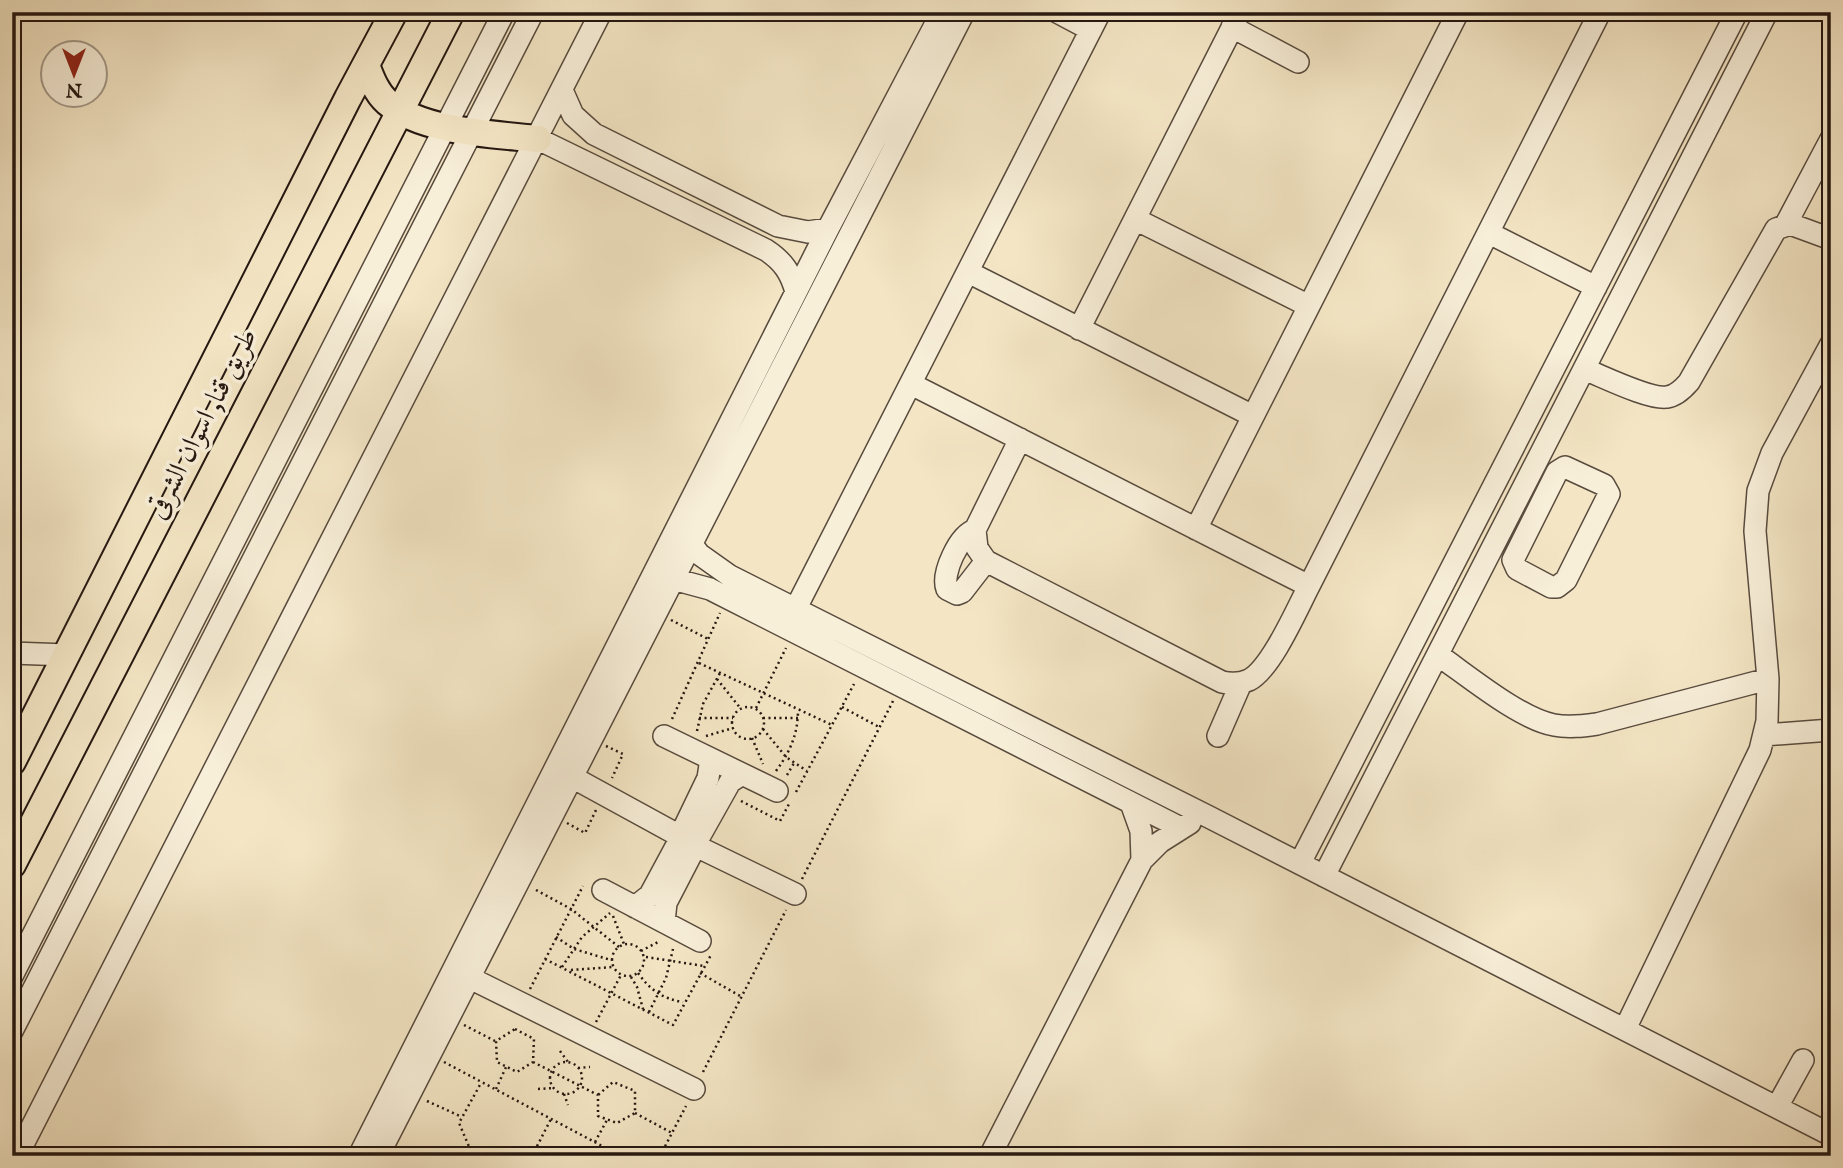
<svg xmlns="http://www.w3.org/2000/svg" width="1843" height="1168" font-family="'IM FELL English',Amiri,serif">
<rect width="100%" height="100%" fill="#f4e6c5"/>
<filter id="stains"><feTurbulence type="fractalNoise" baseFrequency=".00286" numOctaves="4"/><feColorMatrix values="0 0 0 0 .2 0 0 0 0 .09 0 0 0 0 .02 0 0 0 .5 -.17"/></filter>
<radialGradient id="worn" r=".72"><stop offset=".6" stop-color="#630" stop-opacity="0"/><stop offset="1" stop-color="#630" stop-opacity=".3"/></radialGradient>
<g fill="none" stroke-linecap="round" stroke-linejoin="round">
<!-- minor casing -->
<g stroke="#584b3e" stroke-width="24">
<path id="minor" d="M1057 12 1091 30
M1232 27 1298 62
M562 90 573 115 594 134 778 226 808 232 828 229
M538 139 766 250C783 261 791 273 796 292
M1135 219 1309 306
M1786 224 1831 139
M1489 233 1596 287
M968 272 1253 416
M1079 329 1240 12
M1584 369C1602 376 1650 400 1667 397 1676 396 1683 389 1689 382L1776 229 1790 224 1831 239
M911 384 1309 586
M1020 439 975 530 977 548 986 561 1222 682C1231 684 1240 684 1249 680 1271 669 1297 609 1309 586L1600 12
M1565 467 1604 485 1609 494 1566 580 1557 587H1551L1517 569 1513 560 1557 472Z
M679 527 699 554 730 576 1209 817 1831 1135
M1196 529 1458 12
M975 530C959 535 941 574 947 589L957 594 962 592 986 561
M662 576 710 589 1181 828
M796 608 1100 12
M12 653 67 655
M1438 655C1467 675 1520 719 1554 725 1568 728 1583 726 1597 724L1768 679
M1764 735 1831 730
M664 736 777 791
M1218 736 1241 683
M572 777 678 835
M1131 803 1141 831 1142 860
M683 830 708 778 711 759
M698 839 730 782 742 774
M696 846 795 894
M1300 863 1737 12
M1324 876 1767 12
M603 890 700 941
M635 907 650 895 678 843
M664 922 666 903 695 847
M12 976 504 12
M468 977 694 1089
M1625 1029 1760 750 1767 721 1768 679 1755 531 1758 491 1772 453 1831 344
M12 1031 533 12
M1777 1107 1803 1060
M17 1156 601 12
M359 1156 828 229 942 12
M378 1156 964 12
M990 1156 1142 860 1160 842 1190 823"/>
</g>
<!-- major casing -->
<g stroke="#241711" stroke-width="30">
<path id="major" d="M366 65C371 78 376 92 387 102 422 132 493 134 538 139
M12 762 348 98 394 12
M12 865 451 12"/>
</g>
<!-- path -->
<path stroke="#241711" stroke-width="2.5" stroke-dasharray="2 3.5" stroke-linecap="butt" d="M671 620 708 639
M699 663 832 725
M717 679 741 709
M842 707 879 727
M732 723a16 16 0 1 1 32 0a16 16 0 1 1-32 0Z
M756 708 786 648
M699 718H733
M763 718H798
M672 719 720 613
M763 729 786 757 807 771
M697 731 703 704 720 673
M706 736 733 728
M752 738 763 764
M606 746 623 754 612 778
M776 771C790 752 798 734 798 710
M787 775 794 763
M796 792 854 684
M741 801 780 821 789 804
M567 823 585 833 596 810
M802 879 893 701
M536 890 571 909 619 947
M613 916 624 944
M556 937 574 949 611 960
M612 960a16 16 0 1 1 32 0a16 16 0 1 1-32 0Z
M641 951 660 941
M646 957 704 966
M545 959 673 1025 711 955
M562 967 582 937 610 913
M571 970 613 967
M638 973C650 990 663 999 683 1002
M700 973 740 996
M631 977 637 987 643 1009
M530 989 583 886
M649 1012 666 978 673 949
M596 1022 621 975
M464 1025 495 1041
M515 1029 534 1039 533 1062 517 1072 497 1062 496 1041Z
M560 1051 568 1062
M444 1062 621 1156
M533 1062 598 1095V1116L617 1123 635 1113V1091L613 1082 598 1095
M550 1078a16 16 0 1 1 32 0a16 16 0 1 1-32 0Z
M578 1068 590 1067
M703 1072 786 910
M496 1089 506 1067
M538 1089 553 1088
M564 1094 568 1105
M427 1101 462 1117
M635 1113 672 1133
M595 1142 607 1120
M473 1156 459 1123 481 1083
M479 1156H482
M532 1156 551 1119
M660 1156 686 1106"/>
<!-- minor -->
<use href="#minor" stroke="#f8efd9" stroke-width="21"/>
<!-- major -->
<use href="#major" stroke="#f4e6c5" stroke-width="26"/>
</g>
<g text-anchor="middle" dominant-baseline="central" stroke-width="7" stroke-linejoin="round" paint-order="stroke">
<!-- street labels -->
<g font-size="28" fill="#241711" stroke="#f8efd9">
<text transform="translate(203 424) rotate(-63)">طريق قنا, اسوان الشرقى</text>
</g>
</g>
<!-- margin -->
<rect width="1843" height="1168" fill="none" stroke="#f4e6c5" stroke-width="42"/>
<rect x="14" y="14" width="1815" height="1140" fill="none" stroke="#241711" stroke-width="3.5"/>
<rect x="21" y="21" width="1801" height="1126" fill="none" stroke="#241711" stroke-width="2"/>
<!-- north arrow -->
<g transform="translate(74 74) rotate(180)"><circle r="33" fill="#f8efd9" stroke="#a39989" stroke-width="2"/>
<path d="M0-5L12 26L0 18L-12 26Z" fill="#8f2418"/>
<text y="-10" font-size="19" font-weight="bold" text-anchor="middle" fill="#241711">N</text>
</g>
<rect width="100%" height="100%" filter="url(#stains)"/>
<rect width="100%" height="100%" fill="url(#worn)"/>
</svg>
